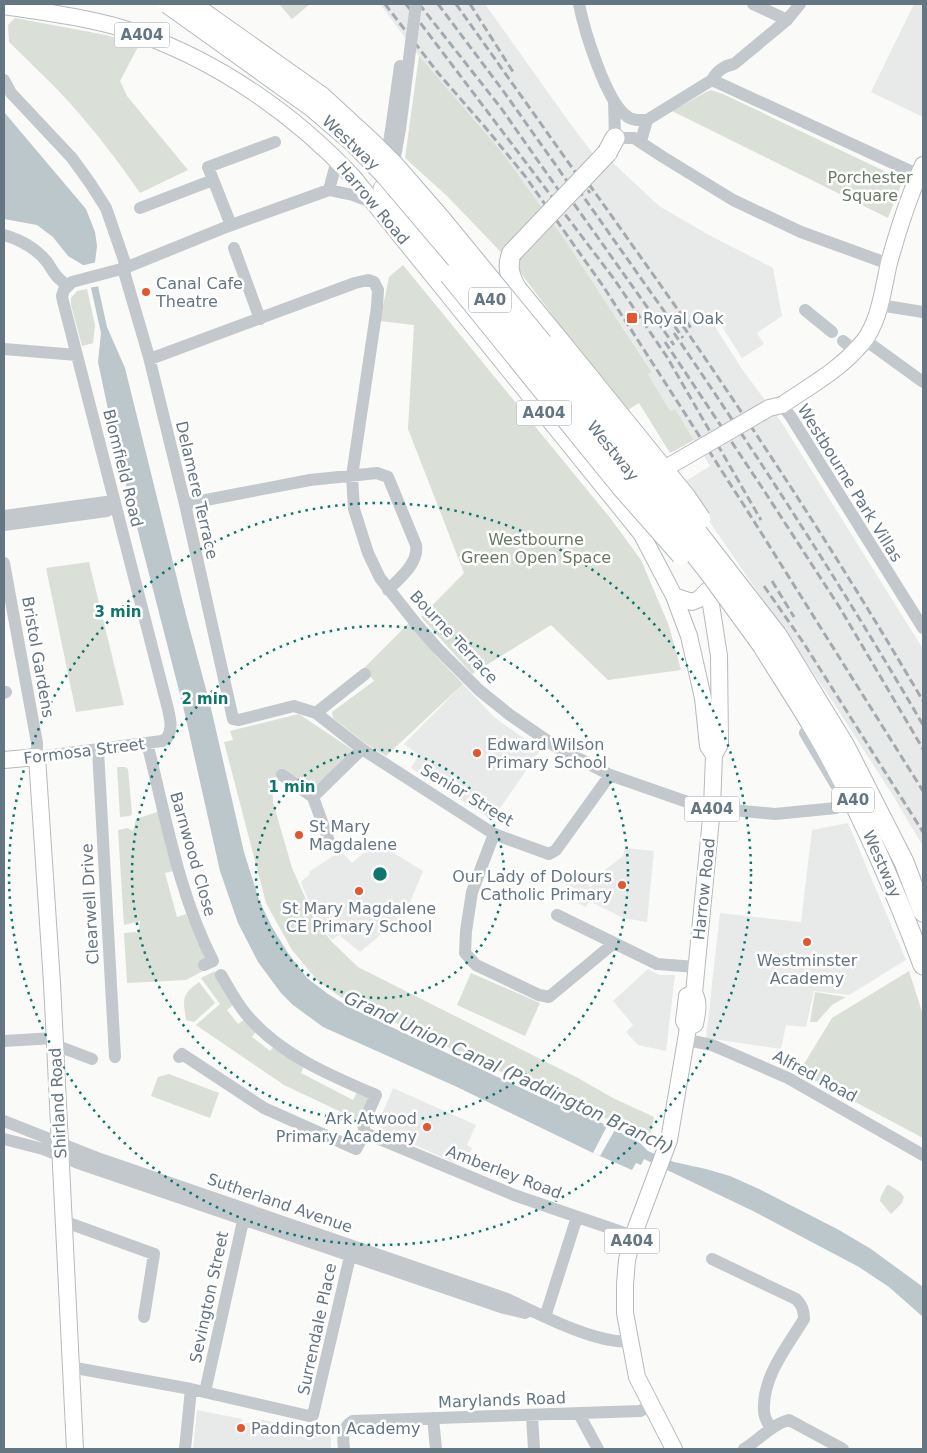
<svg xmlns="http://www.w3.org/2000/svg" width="927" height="1453" font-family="'DejaVu Sans',sans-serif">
<rect width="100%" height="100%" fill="#fafaf8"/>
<!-- built -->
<path fill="#e8e9e9" d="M380 4H485L569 122 604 168 611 161 659 206 709 235 773 268 782 316 757 333 764 344 742 358 714 314 709 317 742 369 782 423 923 649V846L892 794 831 699 683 483 710 466 675 409 670 411 648 374 652 371 563 237 501 151 425 64Z
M914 4H923V117L871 92Z
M463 684 494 717 540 750 492 820 411 768 419 755 404 744Z
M848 823 906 960 849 995 814 991 806 1027 786 1025 781 1049 706 1038 720 913 801 922 812 830Z
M376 842 423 871 405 914 360 952 339 935 332 940 317 922 301 882 310 874 309 872 333 856 343 853 352 863Z
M625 848 654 851 647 922 623 918 589 901 586 907 570 900 574 888 560 882 567 870 591 887 601 873 623 856Z
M648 969 659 975H675L666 1051 638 1045 626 1032 633 1025 613 1001Z
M393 1088 476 1125 467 1145 472 1148 465 1164 457 1160 455 1163 379 1129 381 1123 379 1121Z
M197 1410 242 1419V1423H258V1419L287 1425 288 1430 304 1431 331 1436V1449H193Z"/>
<!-- green -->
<path fill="#dadfd7" d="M279 4H310L292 19Z
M15 18 106 35 139 45 120 81 127 96 188 170 140 193C118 161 95 131 69 102 50 81 29 62 9 42L8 25Z
M419 56 501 151 563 237 652 372 648 374 670 411 675 409 694 440 670 453 639 403 625 412 520 272 448 197 405 158Z
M711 90 723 94 903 180 888 218 672 111 706 92Z
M403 265 611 519 641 560 669 626 681 670 608 680 551 625 472 674 421 617 464 573 408 429 414 325 380 321 389 277Z
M87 289 95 325 93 343 82 346 71 305V298L77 291Z
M89 562 124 705 76 712 46 568Z
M409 623 435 655 463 684 386 756 365 743 333 718 332 712 374 681 364 668Z
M299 714 354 751 313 792 282 771 272 782 273 802 292 868 316 922 332 942 358 967 578 1078 613 1098 654 1117 650 1135 583 1110 342 998 318 981 292 950 266 903 224 742 233 740 230 731Z
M117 767H125L128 769 132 814 130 816 120 817Z
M160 811 173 871 165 873 177 917 186 914 206 959 203 971 186 980 127 983 124 933 136 932 138 934 140 921 124 925 118 830 128 828 133 831 136 819Z
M215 971 234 1004 227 1010 238 1024 245 1019 257 1030 252 1037 270 1051 275 1045 304 1066 301 1073 353 1100 357 1092 370 1097 360 1121 284 1085 196 1025 220 1004 201 978Z
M909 971 923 1015V1138L799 1072 832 1018Z
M471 973 540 1003 525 1036 457 1005Z
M199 982 215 1003 194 1022 186 1020C183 999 181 995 199 982Z
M815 992 846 997 832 1005 817 1022H810Z
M169 1074 219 1093 210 1118 151 1096 158 1077Z
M887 1185H889L900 1192 904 1197 902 1203 891 1214 880 1201 881 1196Z"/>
<!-- water -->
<path fill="#bbc7cb" d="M4 112 86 209 95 232 97 246 95 262 98 286 107 327 125 368 186 615 210 704 244 852 259 900 272 927 288 953 307 978 328 994 351 1008 551 1102 596 1120 640 1143 648 1151 674 1162 706 1169 730 1176 759 1189 839 1230 871 1249 923 1287V1317L889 1287 859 1267 753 1211 644 1159 641 1165 636 1163 632 1170 593 1153 457 1087 323 1027 293 1005 281 993 258 962 238 923 220 871 183 706 114 438 98 362 101 333 91 288 83 265 68 256 53 237 37 225 4 219Z"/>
<!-- pier -->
<path fill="#fafaf8" d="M97 262 100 286 88 288 80 266Z
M608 1124 616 1128 600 1156 593 1153Z"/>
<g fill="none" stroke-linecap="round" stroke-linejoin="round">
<!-- major casing -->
<g stroke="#b5babe" stroke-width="18">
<path id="major" d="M4 6C48 13 95 18 137 33 219 62 294 114 353 177L644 537
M782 405C810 386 841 369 863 342 880 321 883 288 889 263 898 230 909 196 923 165
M639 529 674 596 689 636 703 698 708 746 714 755
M674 596 692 602 699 599 708 590
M4 760 37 757 52 983 75 1449
M688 1028 695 1024C697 1013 700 1003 694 993L712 808 714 755 720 744 719 656 710 598
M674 1449 637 1377 625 1313V1284L627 1260 633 1236 669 1140 688 1028 684 1021 687 996 694 993"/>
</g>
<!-- highway casing -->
<g stroke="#b4b9bd" stroke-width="21">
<path id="highway" d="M607 153 615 138
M383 189 391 204 449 275
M512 253C506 266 510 277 517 289L559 340
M777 635 845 746 904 862 923 912
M762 645C784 681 808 716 828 753 865 821 896 892 923 965"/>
</g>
<!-- minor -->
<path stroke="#c3c8cc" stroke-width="12" d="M579 4C584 29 606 103 628 117 633 121 640 120 647 120
M753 4 787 20
M4 80 11 93 72 158 90 183 106 208 124 260 125 275 149 357 185 504 233 719 239 720 294 706 316 713 362 749 494 834 549 854 556 850 610 775
M712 80 919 175
M712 80C717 71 723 66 734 64L787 20 800 4
M614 101 615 138H634L663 157 733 200 801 232 889 264
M641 141 647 120 712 80
M388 149 392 123
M395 157 400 129
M329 190 337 160
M140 208 213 180
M231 225 208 167 275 142
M4 235C21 240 36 248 47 262 54 272 57 280 68 285
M234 248 260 319
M879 305 923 312
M805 310 832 332
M865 340 923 382
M843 341 855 351
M4 349 77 355
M150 359 355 283 368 280 374 282 378 290 377 307 352 476 354 509 368 553 380 578 418 626 438 649 479 690 510 715 555 746 610 775 696 805 712 808 775 814 836 808C842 805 843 802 842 795L805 733
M782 405 791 417 923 628
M185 504 310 480 377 473 388 477 416 545C419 563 400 578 388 590
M4 516 106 502 115 505
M4 525 107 511 115 505
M4 563 37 743V757L162 741 167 738C173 728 170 719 168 709L63 301 62 296 64 290 72 282 125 268 226 227 329 190 353 195 372 202
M4 693 6 692
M316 713 365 674
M147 743C166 817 178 892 213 961L204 965
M98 750 115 1057
M282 775 313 797 330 844
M313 797 362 749
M494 834 472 892 466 931 465 953 476 965 539 995 549 997 614 943
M557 915 657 964 696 967
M221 975C229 988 236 1002 246 1014 279 1054 329 1075 376 1095L363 1124 365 1133
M687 1040 712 1045 788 1078 923 1155
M4 1041 54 1038
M55 1045 92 1059
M179 1057 182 1054 264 1108 356 1149 365 1133
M4 1121 100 1159 507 1299C537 1313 598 1345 629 1341
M365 1133 514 1195 633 1236
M4 1139 43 1149 78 1163 504 1308 525 1313
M63 1221 154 1254 144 1317
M712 1259 796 1299C802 1305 804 1310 804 1319 787 1347 762 1377 764 1411 764 1417 768 1424 771 1429
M545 1317 577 1217
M70 1367 191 1389 309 1416 313 1415 352 1248
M205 1392 245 1212
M579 1414 598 1449
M532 1416 534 1449
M433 1418 436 1449
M185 1449 191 1389
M344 1449C343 1438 341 1428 353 1421L640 1411 651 1406
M744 1449C759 1440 772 1424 789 1420L843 1449"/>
<!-- major -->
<use href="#major" stroke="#fff" stroke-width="16"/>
<!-- highway -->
<use href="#highway" stroke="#fff" stroke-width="19"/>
<!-- rail -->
<path stroke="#a2aab0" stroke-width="3" stroke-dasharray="8 4" stroke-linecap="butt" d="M385 4 438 73 485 127 525 176 603 286 745 507 923 791
M406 4 614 279 667 357 761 520
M419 4 501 108 569 205
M438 4 504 92 579 198
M456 4 590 193
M470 4 515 75
M589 184 693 331
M578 189 683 338
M567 194 674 345
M683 326C767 448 848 573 923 701
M674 333C761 461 845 591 923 725
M665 342 761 486 840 608 923 749
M772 581 794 617
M764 586 803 642 923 832"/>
<!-- major-bridge casing -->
<g stroke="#b5babe" stroke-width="18" stroke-linecap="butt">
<path id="major-bridge" d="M671 465 769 408 782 405"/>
</g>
<!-- highway-bridge casing -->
<g stroke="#b4b9bd" stroke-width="21" stroke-linecap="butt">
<path id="highway-bridge" d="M168 4 312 107 353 142 385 175 481 288 636 479 711 575 762 645
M191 4 321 96 372 143 394 165 441 219 687 519 777 635
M512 253 607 153
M449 275 621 487 681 555
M559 340 686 497 701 519"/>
</g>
<!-- minor-bridge -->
<path stroke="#c3c8cc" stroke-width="12" d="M392 123 400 66
M400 129 416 4"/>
<!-- major-bridge -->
<use href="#major-bridge" stroke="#fff" stroke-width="16"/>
<!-- highway-bridge -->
<use href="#highway-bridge" stroke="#fff" stroke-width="19"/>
</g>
<!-- distance rings -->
<g fill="none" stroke="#0f766e" stroke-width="2.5" stroke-dasharray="2.5 5">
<circle cx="380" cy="874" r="124"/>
<circle cx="380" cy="874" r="248"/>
<circle cx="380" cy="874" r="371"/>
</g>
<!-- markers -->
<g fill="#e4572e" stroke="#fff" stroke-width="2">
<circle cx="146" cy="292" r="5"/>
<rect x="626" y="312" width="12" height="12" rx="2.5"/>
<circle cx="477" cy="753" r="5"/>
<circle cx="299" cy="835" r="5"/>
<circle cx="622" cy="885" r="5"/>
<circle cx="359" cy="891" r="5"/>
<circle cx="807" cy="942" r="5"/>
<circle cx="427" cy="1127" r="5"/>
<circle cx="241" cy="1428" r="5"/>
</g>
<g text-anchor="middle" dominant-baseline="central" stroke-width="5" stroke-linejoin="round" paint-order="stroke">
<!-- shield labels -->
<g fill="#fff" stroke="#939fa8" stroke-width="1">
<rect x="114.5" y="22.5" width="55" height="25" rx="4"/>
<rect x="469" y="287.5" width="42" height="25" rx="4"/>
<rect x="516.5" y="400.5" width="55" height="25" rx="4"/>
<rect x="832" y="787.5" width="42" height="25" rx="4"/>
<rect x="684.5" y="796.5" width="55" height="25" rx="4"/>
<rect x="604.5" y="1228.5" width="55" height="25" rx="4"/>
</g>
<g font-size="15" font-weight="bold" fill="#657683">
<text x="142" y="35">A404</text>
<text x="490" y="300">A40</text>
<text x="544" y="413">A404</text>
<text x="853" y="800">A40</text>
<text x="712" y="809">A404</text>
<text x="632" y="1241">A404</text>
</g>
<!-- street labels -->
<g font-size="16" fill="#657683" stroke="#fff">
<text transform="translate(351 143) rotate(43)">Westway</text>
<text transform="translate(373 203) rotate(50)">Harrow Road</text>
<text transform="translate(613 451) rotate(51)">Westway</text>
<text transform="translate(123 468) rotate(76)">Blomfield Road</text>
<text transform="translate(850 483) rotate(58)">Westbourne Park Villas</text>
<text transform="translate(197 490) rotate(77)">Delamere Terrace</text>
<text transform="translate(454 637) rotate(47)">Bourne Terrace</text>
<text transform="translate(38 657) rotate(80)">Bristol Gardens</text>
<text transform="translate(84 751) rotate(-7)">Formosa Street</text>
<text transform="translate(467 795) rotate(31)">Senior Street</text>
<text transform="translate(193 854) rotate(74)">Barnwood Close</text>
<text transform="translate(882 864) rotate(66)">Westway</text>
<text transform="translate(704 889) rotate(-84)">Harrow Road</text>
<text transform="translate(90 904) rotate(-93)">Clearwell Drive</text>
<text transform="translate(815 1076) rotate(28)">Alfred Road</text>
<text transform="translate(58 1103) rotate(-93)">Shirland Road</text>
<text transform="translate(504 1172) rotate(21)">Amberley Road</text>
<text transform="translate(280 1203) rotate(19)">Sutherland Avenue</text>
<text transform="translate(209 1297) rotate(-78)">Sevington Street</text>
<text transform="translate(317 1329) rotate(-78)">Surrendale Place</text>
<text transform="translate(502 1400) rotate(-2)">Marylands Road</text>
</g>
<!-- park labels -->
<g font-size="16" fill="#687a64" stroke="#fff">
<text x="870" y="177">Porchester<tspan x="870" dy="18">Square</tspan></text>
<text x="536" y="539">Westbourne<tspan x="536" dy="18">Green Open Space</tspan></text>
</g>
<!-- poi labels -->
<g font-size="16" fill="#657683" stroke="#fff" text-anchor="start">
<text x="156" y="283">Canal Cafe<tspan x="156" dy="18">Theatre</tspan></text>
<text x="643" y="318">Royal Oak</text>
<text x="487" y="744">Edward Wilson<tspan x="487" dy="18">Primary School</tspan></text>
<text x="309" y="826">St Mary<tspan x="309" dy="18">Magdalene</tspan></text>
<text x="612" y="876" text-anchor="end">Our Lady of Dolours<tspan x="612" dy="18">Catholic Primary</tspan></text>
<text x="359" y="908" text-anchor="middle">St Mary Magdalene<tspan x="359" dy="18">CE Primary School</tspan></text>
<text x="807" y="960" text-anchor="middle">Westminster<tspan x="807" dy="18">Academy</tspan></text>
<text x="417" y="1118" text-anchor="end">Ark Atwood<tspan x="417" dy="18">Primary Academy</tspan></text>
<text x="251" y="1428">Paddington Academy</text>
</g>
<!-- water labels -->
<g font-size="18" font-style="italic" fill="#60757c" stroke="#fff">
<text transform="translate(509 1072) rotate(25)">Grand Union Canal (Paddington Branch)</text>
</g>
</g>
<circle cx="380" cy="874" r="8" fill="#0f766e" stroke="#fff" stroke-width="2.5"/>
<g font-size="15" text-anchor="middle" font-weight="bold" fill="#0f766e" stroke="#fff" stroke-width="5" stroke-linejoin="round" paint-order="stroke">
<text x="118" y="617">3 min</text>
<text x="205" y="704">2 min</text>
<text x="292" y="792">1 min</text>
</g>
<!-- border -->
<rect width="927" height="1453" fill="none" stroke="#657683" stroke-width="10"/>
</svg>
